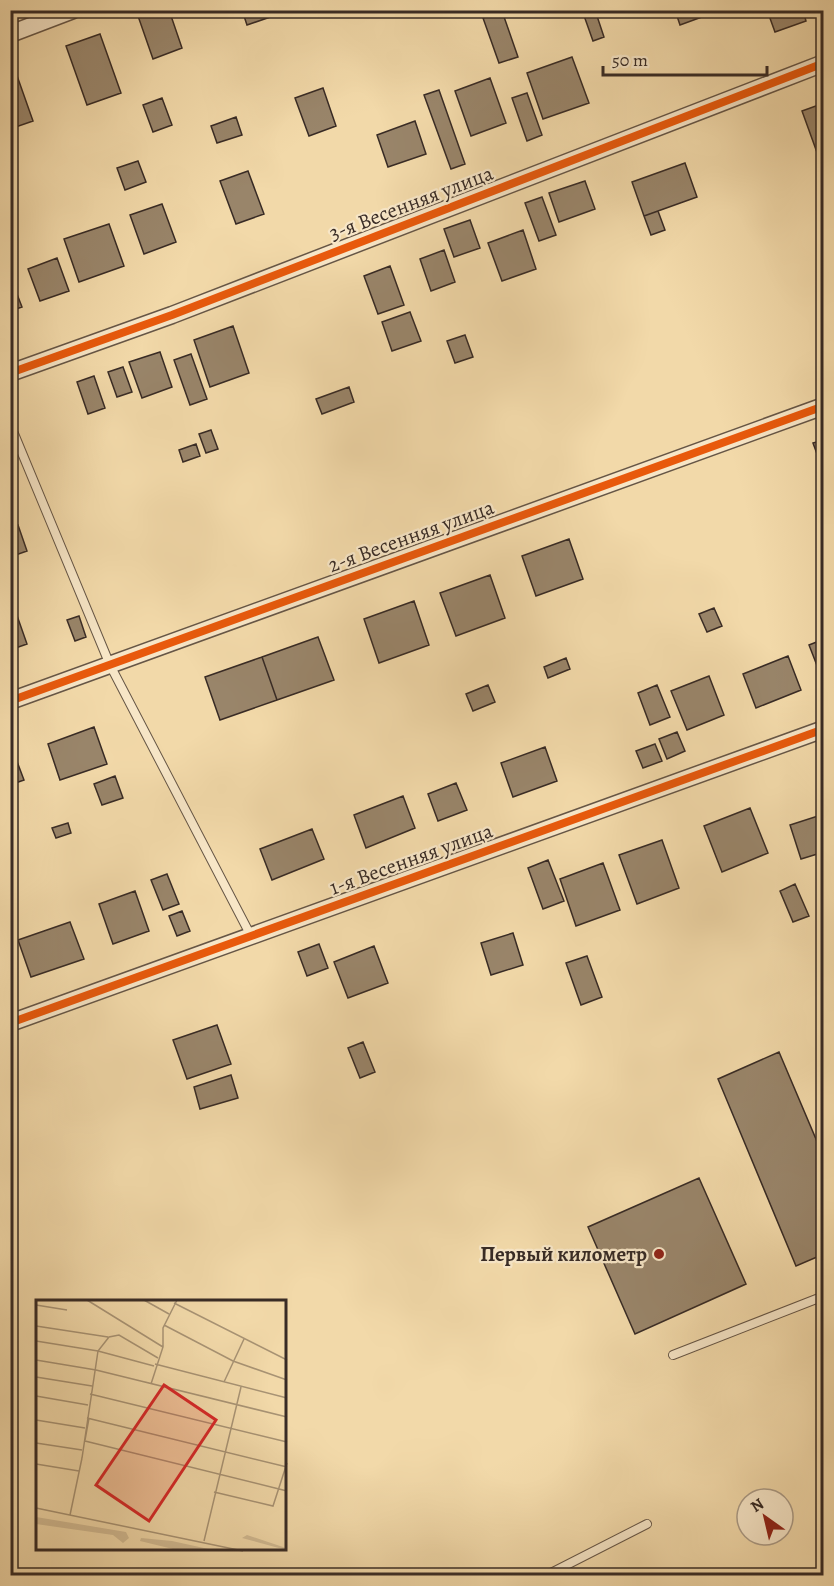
<svg xmlns="http://www.w3.org/2000/svg" width="834" height="1586" font-family="Alegreya,serif">
<rect width="100%" height="100%" fill="#f2d9a9"/>
<filter id="stains"><feTurbulence type="fractalNoise" baseFrequency=".00333" numOctaves="4"/><feColorMatrix values="0 0 0 0 .2 0 0 0 0 .09 0 0 0 0 .02 0 0 0 .5 -.17"/></filter>
<radialGradient id="worn" r=".72"><stop offset=".6" stop-color="#630" stop-opacity="0"/><stop offset="1" stop-color="#630" stop-opacity=".3"/></radialGradient>
<!-- building -->
<path fill="#99856a" stroke="#382b25" stroke-width="1.5" d="M154 10H169L182 48 153 59 138 16Z
M242 10H281L282 13 247 25Z
M582 10H595L604 37 593 41Z
M675 10H721L680 25Z
M767 10H803L806 21 775 32Z
M502 11 518 57 499 63 483 18Z
M100 34 121 93 87 105 66 46Z
M572 57 589 103 543 119 527 73Z
M15 70 33 121 10 129V72Z
M490 78 506 123 471 136 455 91Z
M323 88 336 126 309 136 295 98Z
M439 90 465 164 451 169 424 95Z
M527 93 542 135 527 141 512 98Z
M162 98 172 125 153 132 143 105Z
M824 103V156L819 158 802 111Z
M236 117 242 135 217 143 211 126Z
M415 121 426 154 388 167 377 135Z
M138 161 146 182 125 190 117 168Z
M685 163 697 197 644 216 632 182Z
M248 171 264 214 236 224 220 181Z
M585 181 595 209 559 222 549 193Z
M542 197 556 235 539 241 525 203Z
M162 204 176 242 144 254 130 215Z
M658 211 665 230 651 235 644 216Z
M470 220 480 248 454 257 444 229Z
M109 224 124 266 79 282 64 239Z
M523 230 536 269 502 281 488 243Z
M444 250 455 282 431 291 420 259Z
M57 258 69 291 40 301 28 269Z
M390 266 404 305 378 314 364 276Z
M10 276 22 307 10 311Z
M410 312 421 341 392 351 382 322Z
M233 326 249 373 210 387 194 340Z
M465 335 473 357 455 363 447 341Z
M160 352 172 387 142 398 129 362Z
M191 354 207 399 190 405 174 360Z
M123 367 132 392 117 397 108 372Z
M94 376 105 408 88 414 77 382Z
M349 387 354 402 322 414 316 399Z
M211 430 218 449 206 453 199 434Z
M824 440V473L813 443Z
M196 444 200 456 183 462 179 450Z
M18 525 27 551 10 557V528Z
M569 539 583 579 536 596 522 556Z
M490 575 505 618 456 636 440 593Z
M414 601 429 645 379 663 364 619Z
M14 607 27 644 10 650V608Z
M714 608 722 626 707 632 699 614Z
M79 616 86 637 75 641 67 620Z
M318 637 334 680 277 700 262 657Z
M824 639V681H823L809 645Z
M788 656 801 690 756 708 743 674Z
M262 657 277 700 220 720 205 677Z
M566 658 570 669 548 678 544 667Z
M709 676 724 715 687 730 671 691Z
M488 685 495 702 473 711 466 694Z
M657 685 670 717 650 725 638 693Z
M94 727 107 764 60 780 48 744Z
M677 732 685 751 667 759 659 739Z
M10 743 24 780 10 785Z
M655 744 662 761 643 768 636 751Z
M545 747 557 781 513 797 501 763Z
M115 776 123 798 102 805 94 784Z
M456 783 467 810 438 821 428 794Z
M403 796 415 828 366 848 354 815Z
M750 808 768 853 722 872 704 826Z
M824 814V852L801 859 790 825Z
M68 823 71 833 56 838 52 828Z
M312 829 324 859 272 880 260 849Z
M662 840 679 888 637 904 619 855Z
M548 860 564 901 543 909 528 868Z
M603 863 620 910 576 926 560 879Z
M167 874 179 904 163 910 151 880Z
M795 884 809 916 793 922 780 891Z
M135 891 149 931 113 944 99 904Z
M182 911 190 931 177 936 169 916Z
M70 922 84 959 31 977 18 940Z
M513 933 523 965 491 975 481 943Z
M319 944 328 968 307 976 298 952Z
M374 946 388 983 348 998 334 962Z
M587 956 602 997 581 1005 566 963Z
M217 1025 231 1064 187 1079 173 1040Z
M363 1042 375 1072 360 1078 348 1048Z
M779 1052 824 1158V1254L796 1266 718 1079Z
M231 1075 238 1098 200 1109 194 1087Z
M699 1178 746 1284 635 1334 588 1227Z"/>
<g fill="none" stroke-linecap="round" stroke-linejoin="round">
<!-- lane casing -->
<g stroke="#665646" stroke-width="10">
<path id="lane" d="M10 424 110 665 251 936
M673 1355 824 1296
M545 1576 647 1524"/>
</g>
<!-- street casing -->
<g stroke="#665646" stroke-width="19">
<path id="street" d="M10 34 73 10
M10 373 172 315 824 63
M10 701 824 406
M10 1023 824 729"/>
</g>
<!-- lane -->
<use href="#lane" stroke="#f7e6c7" stroke-width="8"/>
<!-- street -->
<use href="#street" stroke="#f7e6c7" stroke-width="16"/>
<!-- cycleway casing -->
<g stroke="#f7e6c7" stroke-width="11">
<path id="cycleway" d="M10 373 172 315 824 63
M10 701 824 406
M10 1023 824 729"/>
</g>
<!-- cycleway -->
<use href="#cycleway" stroke="#e8590c" stroke-width="8"/>
</g>
<!-- markers -->
<circle fill="#8f2418" stroke="#f7e6c7" stroke-width="2" cx="659" cy="1254" r="6"/>
<g text-anchor="middle" dominant-baseline="central" stroke-width="4.5" stroke-linejoin="round" paint-order="stroke">
<!-- street labels -->
<g font-size="21" fill="#382b25" stroke="#f7e6c7">
<text transform="translate(411 203) rotate(-21)">3-я Весенняя улица</text>
<text transform="translate(411 536) rotate(-20)">2-я Весенняя улица</text>
<text transform="translate(411 859) rotate(-20)">1-я Весенняя улица</text>
</g>
<!-- poi labels -->
<g font-size="21" font-weight="bold" fill="#382b25" stroke="#f7e6c7" text-anchor="end">
<text x="647" y="1254">Первый километр</text>
</g>
</g>
<!-- overview -->
<g transform="translate(36 1300)">
<rect width="250" height="250" fill="#f2d9a9"/>
<path d="M0 217 90 232 93 238 87 243 77 235 0 224ZM211 235 250 248V250L206 238ZM105 238 136 241 177 250H141L104 241Z" fill="#d2bb93"/>
<path fill="none" stroke="#a89374" stroke-width="1.5" d="M51 0 127 47M108 0 133 14M138 3 251 60M0 5 31 10M128 25 197 61 251 80M0 26 72 37M0 41 62 51 118 66M0 60 60 70 251 117M119 64 251 98M0 77 56 86M188 82 208 39M115 84 127 47V28L141 0M54 94 251 142M0 96 52 105M51 118 251 167M0 120 49 128M49 140 53 118M49 141 251 191M0 143 46 150M46 158 62 51 73 37 83 35 122 58M0 164 43 171M178 192 237 206 251 163M0 208 207 251M34 215 46 158M168 241 205 87"/>
<path fill="#d62828" fill-opacity="0.15" stroke="#d62828" stroke-width="3" d="M128 85 180 120 113 221 60 185Z"/>
<rect width="250" height="250" fill="none" stroke="#382b25" stroke-width="3"/>
</g>
<!-- margin -->
<rect width="834" height="1586" fill="none" stroke="#f2d9a9" stroke-width="36"/>
<rect x="12" y="12" width="810" height="1562" fill="none" stroke="#382b25" stroke-width="3"/>
<rect x="18" y="18" width="798" height="1550" fill="none" stroke="#382b25" stroke-width="1.5"/>
<!-- north arrow -->
<g transform="translate(765 1517) rotate(326)"><circle r="28" fill="#f7e6c7" stroke="#ab9b86" stroke-width="1.5"/>
<path d="M0-4.5L10 22L0 15L-10 22Z" fill="#8f2418"/>
<text y="-9" font-size="16" font-weight="bold" text-anchor="middle" fill="#382b25">N</text>
</g>
<!-- scale -->
<path d="M603 66v9h164v-9" fill="none" stroke="#382b25" stroke-width="3"/>
<text x="612" y="66" font-size="18" fill="#382b25" stroke="#f7e6c7" stroke-width="4.5" paint-order="stroke">50 m</text>
<rect width="100%" height="100%" filter="url(#stains)"/>
<rect width="100%" height="100%" fill="url(#worn)"/>
</svg>
